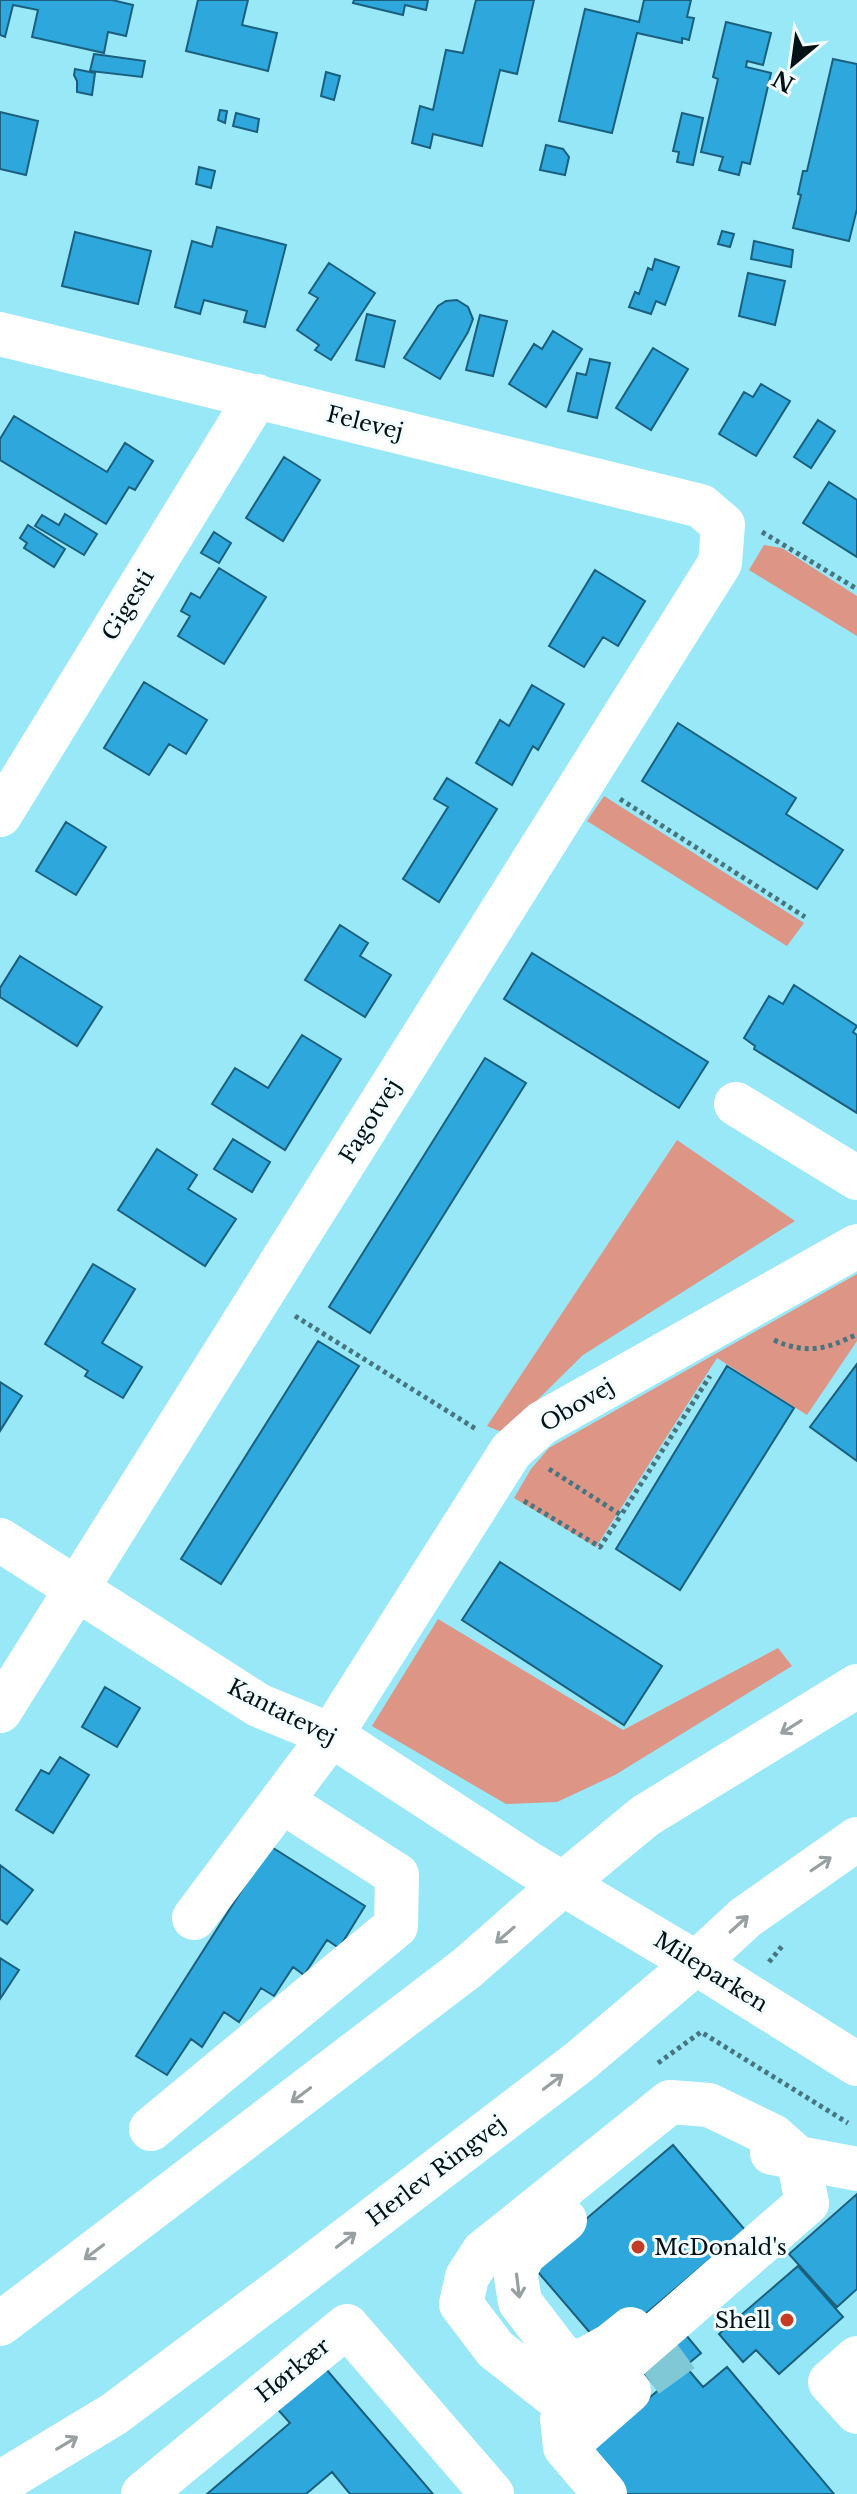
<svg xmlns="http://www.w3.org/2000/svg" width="857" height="2494" font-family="'Libre Baskerville',serif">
<rect width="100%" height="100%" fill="#98e8f8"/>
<!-- green -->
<path fill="#dd9586" d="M764 545 782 548 857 596V636L749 570Z
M604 796 804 923 787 946 587 821Z
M677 1140 795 1221 583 1355 504 1433 487 1426Z
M857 1274V1341L807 1415 717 1358 596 1547 514 1498 531 1469 549 1448Z
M438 1619 623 1730 778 1648 792 1666 615 1775 557 1802 506 1804 372 1726Z"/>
<!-- building -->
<path fill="#2ea8dc" stroke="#1b5f7d" stroke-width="2" d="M0 0H112L133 5 126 36 108 32 104 53 32 37 38 10 13 5 5 37 0 35Z
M198 0H248L242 25 277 33 268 71 186 51Z
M354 0H428L426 10 405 5 403 15 353 3Z
M476 0H534L517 74 500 70 482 146 433 134 430 148 412 143 420 106 433 110 446 50 463 53Z
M644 0H691L687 17 694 18 689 40 682 38V43L637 33 612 133 559 121 585 9 639 22Z
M726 22 771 33 763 65 747 61 746 67 771 73 750 164 742 162 739 175 719 170 723 157 701 152 718 79 713 77Z
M94 54 145 61 142 77 90 71Z
M833 59 857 64V209L849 241 793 228 801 195 798 194 803 171H807Z
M75 69 95 73 92 95 77 92V81L74 75Z
M326 72 340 76 334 100 321 96Z
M220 110 227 111 225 123 218 120Z
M0 112 38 121 26 175 0 169Z
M236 113 259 119 257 132 233 126Z
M682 113 703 118 693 165 677 162 679 152 673 151Z
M546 145 563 149 569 157 565 175 540 170Z
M199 167 215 171 211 188 196 184Z
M217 227 286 245 265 327 244 322 247 311 204 300 200 314 175 307 192 241 212 247Z
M722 231 734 234 730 247 718 244Z
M75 232 151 251 138 304 62 286Z
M754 241 793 250 791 267 751 259Z
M655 259 679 267 665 305 656 301 651 314 629 307 635 292 639 294 648 268 652 270Z
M329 263 375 293 331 360 315 350 319 345 297 330 318 298 309 293Z
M748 273 785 281 775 325 739 316Z
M457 300 468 307 473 319 468 332 440 379 404 358 438 306 446 301Z
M367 314 395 321 384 367 356 360Z
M480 315 507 321 493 376 466 370Z
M553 331 582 349 546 407 509 384 534 344 542 349Z
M653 348 688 369 651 430 616 408Z
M590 359 610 363 597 418 568 411 577 373 586 375Z
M761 384 790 401 756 456 719 434 744 392 753 397Z
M14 416 107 472 125 443 153 461 135 490 129 487 106 524 0 460V439Z
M818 420 835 431 811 468 794 457Z
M284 457 320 480 283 541 246 518Z
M829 482 857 500V557L803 523Z
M65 514 97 534 84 555 35 526 42 515 59 525Z
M28 525 65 549 54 567 24 548 27 543 20 538Z
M214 532 231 543 219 563 201 553Z
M219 568 266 597 224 664 178 636 190 616 181 611 191 593 200 598Z
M595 570 645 601 618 646 603 637 584 667 549 646Z
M144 682 207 720 186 754 169 744 149 775 104 748Z
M532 685 564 704 538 750 533 746 512 785 476 763 500 720 509 726Z
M678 723 796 798 786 814 843 850 817 889 642 781Z
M447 778 497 809 439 902 403 879 448 807 434 799Z
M66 822 106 847 76 895 36 871Z
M340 925 368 943 360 956 391 975 365 1017 305 980Z
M532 953 708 1062 679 1108 504 999Z
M20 956 102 1007 77 1046 0 997V988Z
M794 985 857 1026 853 1032 857 1035V1113L754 1049 755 1046 744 1038 769 996 783 1004Z
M302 1035 341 1059 285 1150 212 1104 235 1068 268 1088Z
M485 1058 526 1083 370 1333 329 1307Z
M233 1139 270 1162 252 1192 214 1169Z
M157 1149 197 1175 188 1189 236 1219 205 1266 118 1210Z
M93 1264 135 1289 102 1343 142 1367 123 1398 85 1376 88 1371 45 1344Z
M318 1341 359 1366 221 1584 181 1559Z
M857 1364V1461L810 1427Z
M727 1366 794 1408 680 1590 616 1549Z
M0 1382 22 1396 0 1431Z
M500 1562 662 1666 624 1725 462 1620Z
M105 1687 140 1708 117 1747 82 1727Z
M60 1757 89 1775 53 1833 16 1810 41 1770 49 1774Z
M270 1846 365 1906 339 1948 327 1940 304 1975 293 1967 274 1996 261 1988 239 2022 224 2012 202 2047 191 2039 167 2075 136 2056Z
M0 1865 33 1890 7 1924 0 1919Z
M0 1958 19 1970 0 1999Z
M673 2145 745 2230 604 2349 532 2265Z
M857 2194V2289L837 2307 789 2254Z
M798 2266 843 2317 779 2374 756 2350 743 2362 719 2334Z
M681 2329 701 2353 658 2389 637 2365Z
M320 2362 433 2494H350L332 2472 306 2494H207L290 2423 272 2403Z
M686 2367 703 2387 727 2367 834 2494H624L587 2450Z"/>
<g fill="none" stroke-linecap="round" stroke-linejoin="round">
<!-- minor-tunnel -->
<path stroke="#81c8d6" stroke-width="44" stroke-dasharray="44 22" stroke-linecap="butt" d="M646 2376 693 2342"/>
<!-- path -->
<path stroke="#46757f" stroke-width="5" stroke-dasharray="4 4" stroke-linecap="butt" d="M762 532 857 589
M620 799 805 917
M295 1316 476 1429
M774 1340C806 1355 828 1349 857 1334
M549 1469 621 1515 710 1376
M524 1501 600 1547 621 1515
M769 1962 783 1945
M658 2063 701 2032 848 2123"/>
<!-- minor -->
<path stroke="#fff" stroke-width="44" d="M0 334 701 506 723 525 720 563 0 1711
M0 815 257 396
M736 1104 857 1178
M0 1540 258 1705 331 1735 528 1863 696 1963 857 2064
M194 1918 331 1735 511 1451 542 1423 857 1246
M670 2102 709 2105 773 2136 798 2158 807 2203 582 2399 561 2401 495 2349 461 2304 467 2277 483 2252Z
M151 2129 396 1926 397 1875 283 1802
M772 2153 857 2169
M565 2220 524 2254 517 2267 516 2277 520 2302 562 2357 576 2361 588 2358 611 2345 631 2329
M857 2358 830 2382 857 2412
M562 2419 565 2447 605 2494
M565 2447 629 2391
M143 2494 347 2326 492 2494"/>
<!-- major -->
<path stroke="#fff" stroke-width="44" d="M0 2324 467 1968 564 1883 645 1816 857 1686
M0 2483 114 2414 284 2287 579 2062 696 1963 746 1917 857 1839"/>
</g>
<!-- one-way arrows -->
<defs><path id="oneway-shaft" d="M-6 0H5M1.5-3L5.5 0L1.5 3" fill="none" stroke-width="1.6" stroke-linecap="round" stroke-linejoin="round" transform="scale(2)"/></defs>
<g stroke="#99a0a2">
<use href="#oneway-shaft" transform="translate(791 1727) rotate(148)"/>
<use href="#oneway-shaft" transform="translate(821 1864) rotate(-34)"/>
<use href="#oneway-shaft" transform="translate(739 1924) rotate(-42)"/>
<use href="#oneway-shaft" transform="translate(505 1935) rotate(139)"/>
<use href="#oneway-shaft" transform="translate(553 2082) rotate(-37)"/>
<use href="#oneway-shaft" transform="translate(301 2095) rotate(143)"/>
<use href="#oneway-shaft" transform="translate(346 2240) rotate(-37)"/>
<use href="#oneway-shaft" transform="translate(94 2252) rotate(143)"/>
<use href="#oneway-shaft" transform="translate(518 2286) rotate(83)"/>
<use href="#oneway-shaft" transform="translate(67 2443) rotate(-31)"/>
</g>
<!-- markers -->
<g fill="#c63b24" stroke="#f3fcfe" stroke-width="3">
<circle cx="638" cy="2247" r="8"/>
<circle cx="787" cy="2320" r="8"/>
</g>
<g text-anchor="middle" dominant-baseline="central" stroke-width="6" stroke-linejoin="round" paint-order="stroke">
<!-- street labels -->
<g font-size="22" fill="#001216" stroke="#f3fcfe">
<text transform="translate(365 423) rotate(14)">Felevej</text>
<text transform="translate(128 605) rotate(-59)">Gigesti</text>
<text transform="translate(370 1121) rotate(-58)">Fagotvej</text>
<text transform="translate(577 1405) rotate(-31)">Obovej</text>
<text transform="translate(282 1712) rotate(27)">Kantatevej</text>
<text transform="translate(711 1972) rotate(32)">Mileparken</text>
<text transform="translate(436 2171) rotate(-37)">Herlev Ringvej</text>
<text transform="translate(293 2370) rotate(-39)">Hørkær</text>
</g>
<!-- poi labels -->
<g font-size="22" fill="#001216" stroke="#f3fcfe" text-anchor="start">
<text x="654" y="2247">McDonald's</text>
<text x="771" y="2320" text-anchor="end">Shell</text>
</g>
</g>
<!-- north arrow -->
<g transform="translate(793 64) rotate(209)" stroke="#f3fcfe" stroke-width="6" paint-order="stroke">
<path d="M0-6L14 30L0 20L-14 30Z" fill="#001216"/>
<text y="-12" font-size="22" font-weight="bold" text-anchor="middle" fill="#001216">N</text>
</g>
</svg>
